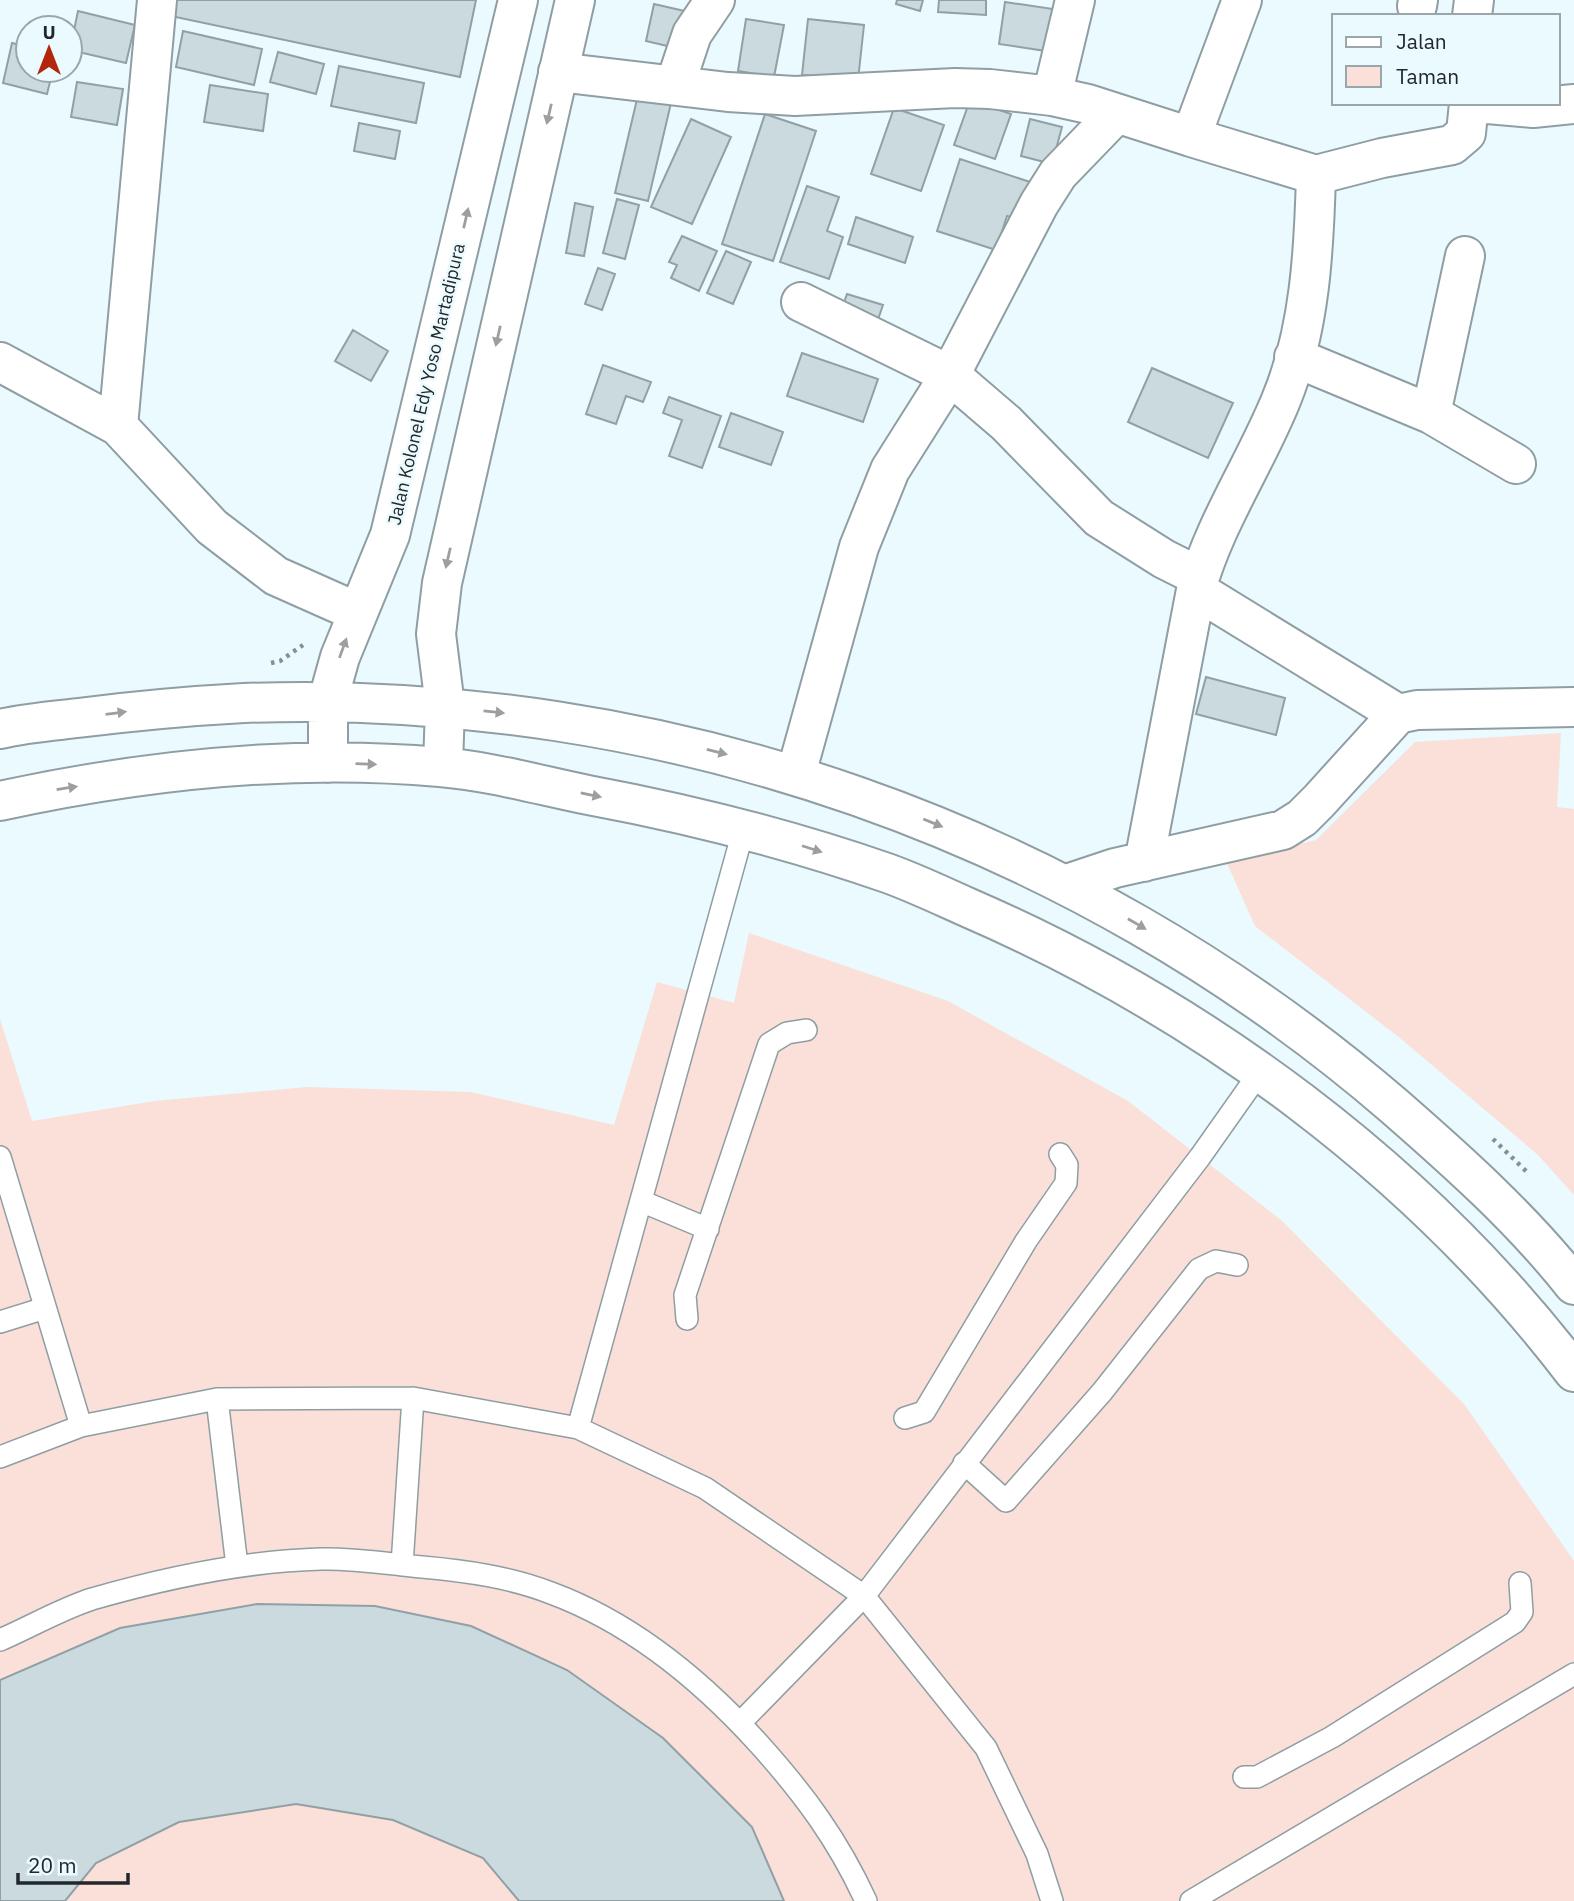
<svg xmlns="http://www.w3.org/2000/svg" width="1574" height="1901" font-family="'IBM Plex Sans',sans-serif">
<rect width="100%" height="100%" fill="#eafafe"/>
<!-- green -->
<path fill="#fbdfd9" d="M1561 733 1557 807 1574 809V1195L1538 1155 1400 1038 1255 926 1226 861 1316 840 1415 742Z
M749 933 948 1001 1128 1101 1281 1220 1464 1404 1574 1561V1901H0V1019L32 1121 155 1101 307 1087 471 1092 614 1125 657 982 734 1003Z"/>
<!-- building -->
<path fill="#cadade" stroke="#91a0a4" stroke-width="2" d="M175 0H476L460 77 171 16Z
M897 0H923L920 11 896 4Z
M939 0H986V15L938 12Z
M1005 2 1053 9 1046 51 999 44Z
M654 4 689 12 680 49 646 41Z
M78 11 135 25 126 63 70 50Z
M746 19 784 25 774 77 738 71Z
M808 19 864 25 858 80 802 75Z
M183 31 262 49 254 85 176 67Z
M12 43 28 47V70H53L47 94 3 83Z
M278 52 324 64 316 94 270 82Z
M339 66 424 83 416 123 331 106Z
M77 82 123 89 117 125 71 117Z
M210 85 268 94 263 131 204 122Z
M638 95 671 103 648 201 615 193Z
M970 100 1011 114 995 159 954 145Z
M894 108 944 125 921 191 871 174Z
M765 114 816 131 773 261 722 244Z
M691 119 731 137 692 224 651 207Z
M1030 119 1062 127 1052 164 1021 156Z
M359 123 400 131 395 159 354 151Z
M960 159 1030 182 1018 219 1007 216 996 250 937 231Z
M807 186 839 197 827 231 843 237 829 279 780 262Z
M617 199 639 205 625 259 603 253Z
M575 203 593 207 584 256 566 253Z
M856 217 913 237 905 263 848 244Z
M682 236 717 251 699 291 671 278 677 265 669 262Z
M726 251 751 262 733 304 707 293Z
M598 268 615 274 602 310 585 304Z
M847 294 883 305 875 328 839 317Z
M353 330 388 351 371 381 335 361Z
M802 353 878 379 863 422 787 396Z
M603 365 651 382 643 402 626 396 616 424 586 414Z
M1152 368 1233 403 1208 458 1128 422Z
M669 397 721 416 702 468 669 456 682 420 663 413Z
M731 413 783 432 771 465 719 447Z
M1206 677 1285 698 1276 735 1196 714Z
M257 1604 375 1606 471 1626 567 1670 663 1738 752 1827 784 1901H519L483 1858 393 1820 296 1804 179 1822 96 1863 65 1901H0V1680L120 1628Z"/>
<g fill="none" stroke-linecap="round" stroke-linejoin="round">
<!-- service casing -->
<g stroke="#8f9ea2" stroke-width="24">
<path id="service" d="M0 1157 81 1426
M641 1201 708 1229
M687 1319 685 1295 769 1044 787 1033 806 1030
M0 1322 45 1308
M217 1399 237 1566
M905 1418 924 1412 1026 1241 1066 1183 1067 1165 1060 1154
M578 1428 744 828
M0 1457 81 1426 217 1399 413 1398 578 1428 705 1488 864 1596 986 1748 1037 1854 1052 1901
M964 1463 1006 1501 1102 1392 1199 1269 1216 1261 1237 1265
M402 1565 413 1398
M0 1640C30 1627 61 1609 92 1599 165 1578 245 1561 321 1559 354 1558 389 1564 422 1567 466 1571 510 1577 551 1593 632 1623 702 1681 759 1744 804 1794 838 1840 866 1901
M740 1723 864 1596 1200 1157 1260 1072
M1244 1777H1257L1332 1737 1515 1622 1522 1612 1520 1583
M1191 1901 1574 1674"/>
</g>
<!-- minor casing -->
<g stroke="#8f9ea2" stroke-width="42">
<path id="minor" d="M1417 6 1418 0
M1472 16 1474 0
M558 72 728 92 795 96 955 88 990 89 1052 96 1088 104 1191 137 1242 0
M675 85 692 34 715 0
M1052 96 1075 0
M1476 103 1533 108 1574 104
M1191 137 1316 175
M801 302 950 375 1006 423 1099 518 1164 559 1200 577
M1294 357 1431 414 1516 464
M0 362 118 426 212 527 276 576 357 612
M1431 414 1465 256
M118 426 157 0
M1398 714 1196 590C1214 524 1255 464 1281 400 1310 330 1314 250 1316 175L1382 158 1452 145 1466 133 1469 103
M796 774 859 547 890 470 950 375 1039 204 1058 174 1115 115
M1144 862 1196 590
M1067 884 1115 868 1283 830 1302 818 1319 801 1398 714 1417 710 1574 707"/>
</g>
<!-- primary casing -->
<g stroke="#8f9ea2" stroke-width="42">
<path id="primary" d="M0 729C25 723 52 721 78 718 134 711 188 706 244 703 663 688 1076 832 1394 1106 1457 1161 1522 1219 1574 1285
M328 763V700L340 657 390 535 518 0
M443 767 445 706 436 634 442 583 575 0
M0 801C143 770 294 754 440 767 489 771 539 785 588 795 690 814 789 839 887 873 915 883 942 896 969 908 1202 1009 1419 1169 1574 1372"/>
</g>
<!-- path -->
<path stroke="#859093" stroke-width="4.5" stroke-dasharray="3.5 5" stroke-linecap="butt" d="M271 663 280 661 303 645
M1493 1139 1527 1172"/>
<!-- service -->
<use href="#service" stroke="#fff" stroke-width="21"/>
<!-- minor -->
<use href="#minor" stroke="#fff" stroke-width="38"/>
<!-- primary -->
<use href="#primary" stroke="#fff" stroke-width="38"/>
</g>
<!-- one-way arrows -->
<defs><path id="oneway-solid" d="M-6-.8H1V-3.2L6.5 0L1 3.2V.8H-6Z" transform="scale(1.75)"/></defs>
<g fill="#9c9e9f">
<use href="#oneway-solid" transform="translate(549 114) rotate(103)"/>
<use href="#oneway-solid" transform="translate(466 218) rotate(-77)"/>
<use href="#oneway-solid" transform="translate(498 336) rotate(103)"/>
<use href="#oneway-solid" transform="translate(448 558) rotate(103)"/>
<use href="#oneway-solid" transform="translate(343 648) rotate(-70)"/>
<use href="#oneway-solid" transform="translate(494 712) rotate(6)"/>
<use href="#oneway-solid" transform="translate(116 713) rotate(-7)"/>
<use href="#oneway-solid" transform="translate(717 752) rotate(14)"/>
<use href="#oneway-solid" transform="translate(366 764) rotate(2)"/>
<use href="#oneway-solid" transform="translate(67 788) rotate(-9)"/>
<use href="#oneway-solid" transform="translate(591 795) rotate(11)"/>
<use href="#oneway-solid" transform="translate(933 823) rotate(22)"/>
<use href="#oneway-solid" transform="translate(812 849) rotate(18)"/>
<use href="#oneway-solid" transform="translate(1137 924) rotate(30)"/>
</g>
<g text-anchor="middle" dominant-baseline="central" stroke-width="5" stroke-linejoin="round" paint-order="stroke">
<!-- street labels -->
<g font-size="18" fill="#22282a" stroke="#eafafe">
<text transform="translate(426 384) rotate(-77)">Jalan Kolonel Edy Yoso Martadipura</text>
</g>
</g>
<!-- legend -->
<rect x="1332" y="14" width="228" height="91" fill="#eafafe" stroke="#9aa6a9" stroke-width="2"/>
<rect x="1346" y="37" width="35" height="10" fill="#ffffff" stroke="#9aa6a9" stroke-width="2"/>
<text x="1396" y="49" font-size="21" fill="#22282a">Jalan</text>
<rect x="1346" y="66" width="35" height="21" fill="#fbdfd9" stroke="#9aa6a9" stroke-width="2"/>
<text x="1396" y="84" font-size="21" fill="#22282a">Taman</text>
<!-- north arrow -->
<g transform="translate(49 49)"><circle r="33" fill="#eafafe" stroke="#9aa6a9" stroke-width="2"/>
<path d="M0-5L12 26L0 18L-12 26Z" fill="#b3260b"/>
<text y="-10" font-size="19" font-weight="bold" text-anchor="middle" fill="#22282a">U</text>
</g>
<!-- scale -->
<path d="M18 1873v10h110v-10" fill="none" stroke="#22282a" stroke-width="3.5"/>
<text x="28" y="1873" font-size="21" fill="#22282a" stroke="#eafafe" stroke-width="5" paint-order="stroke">20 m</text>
</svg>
